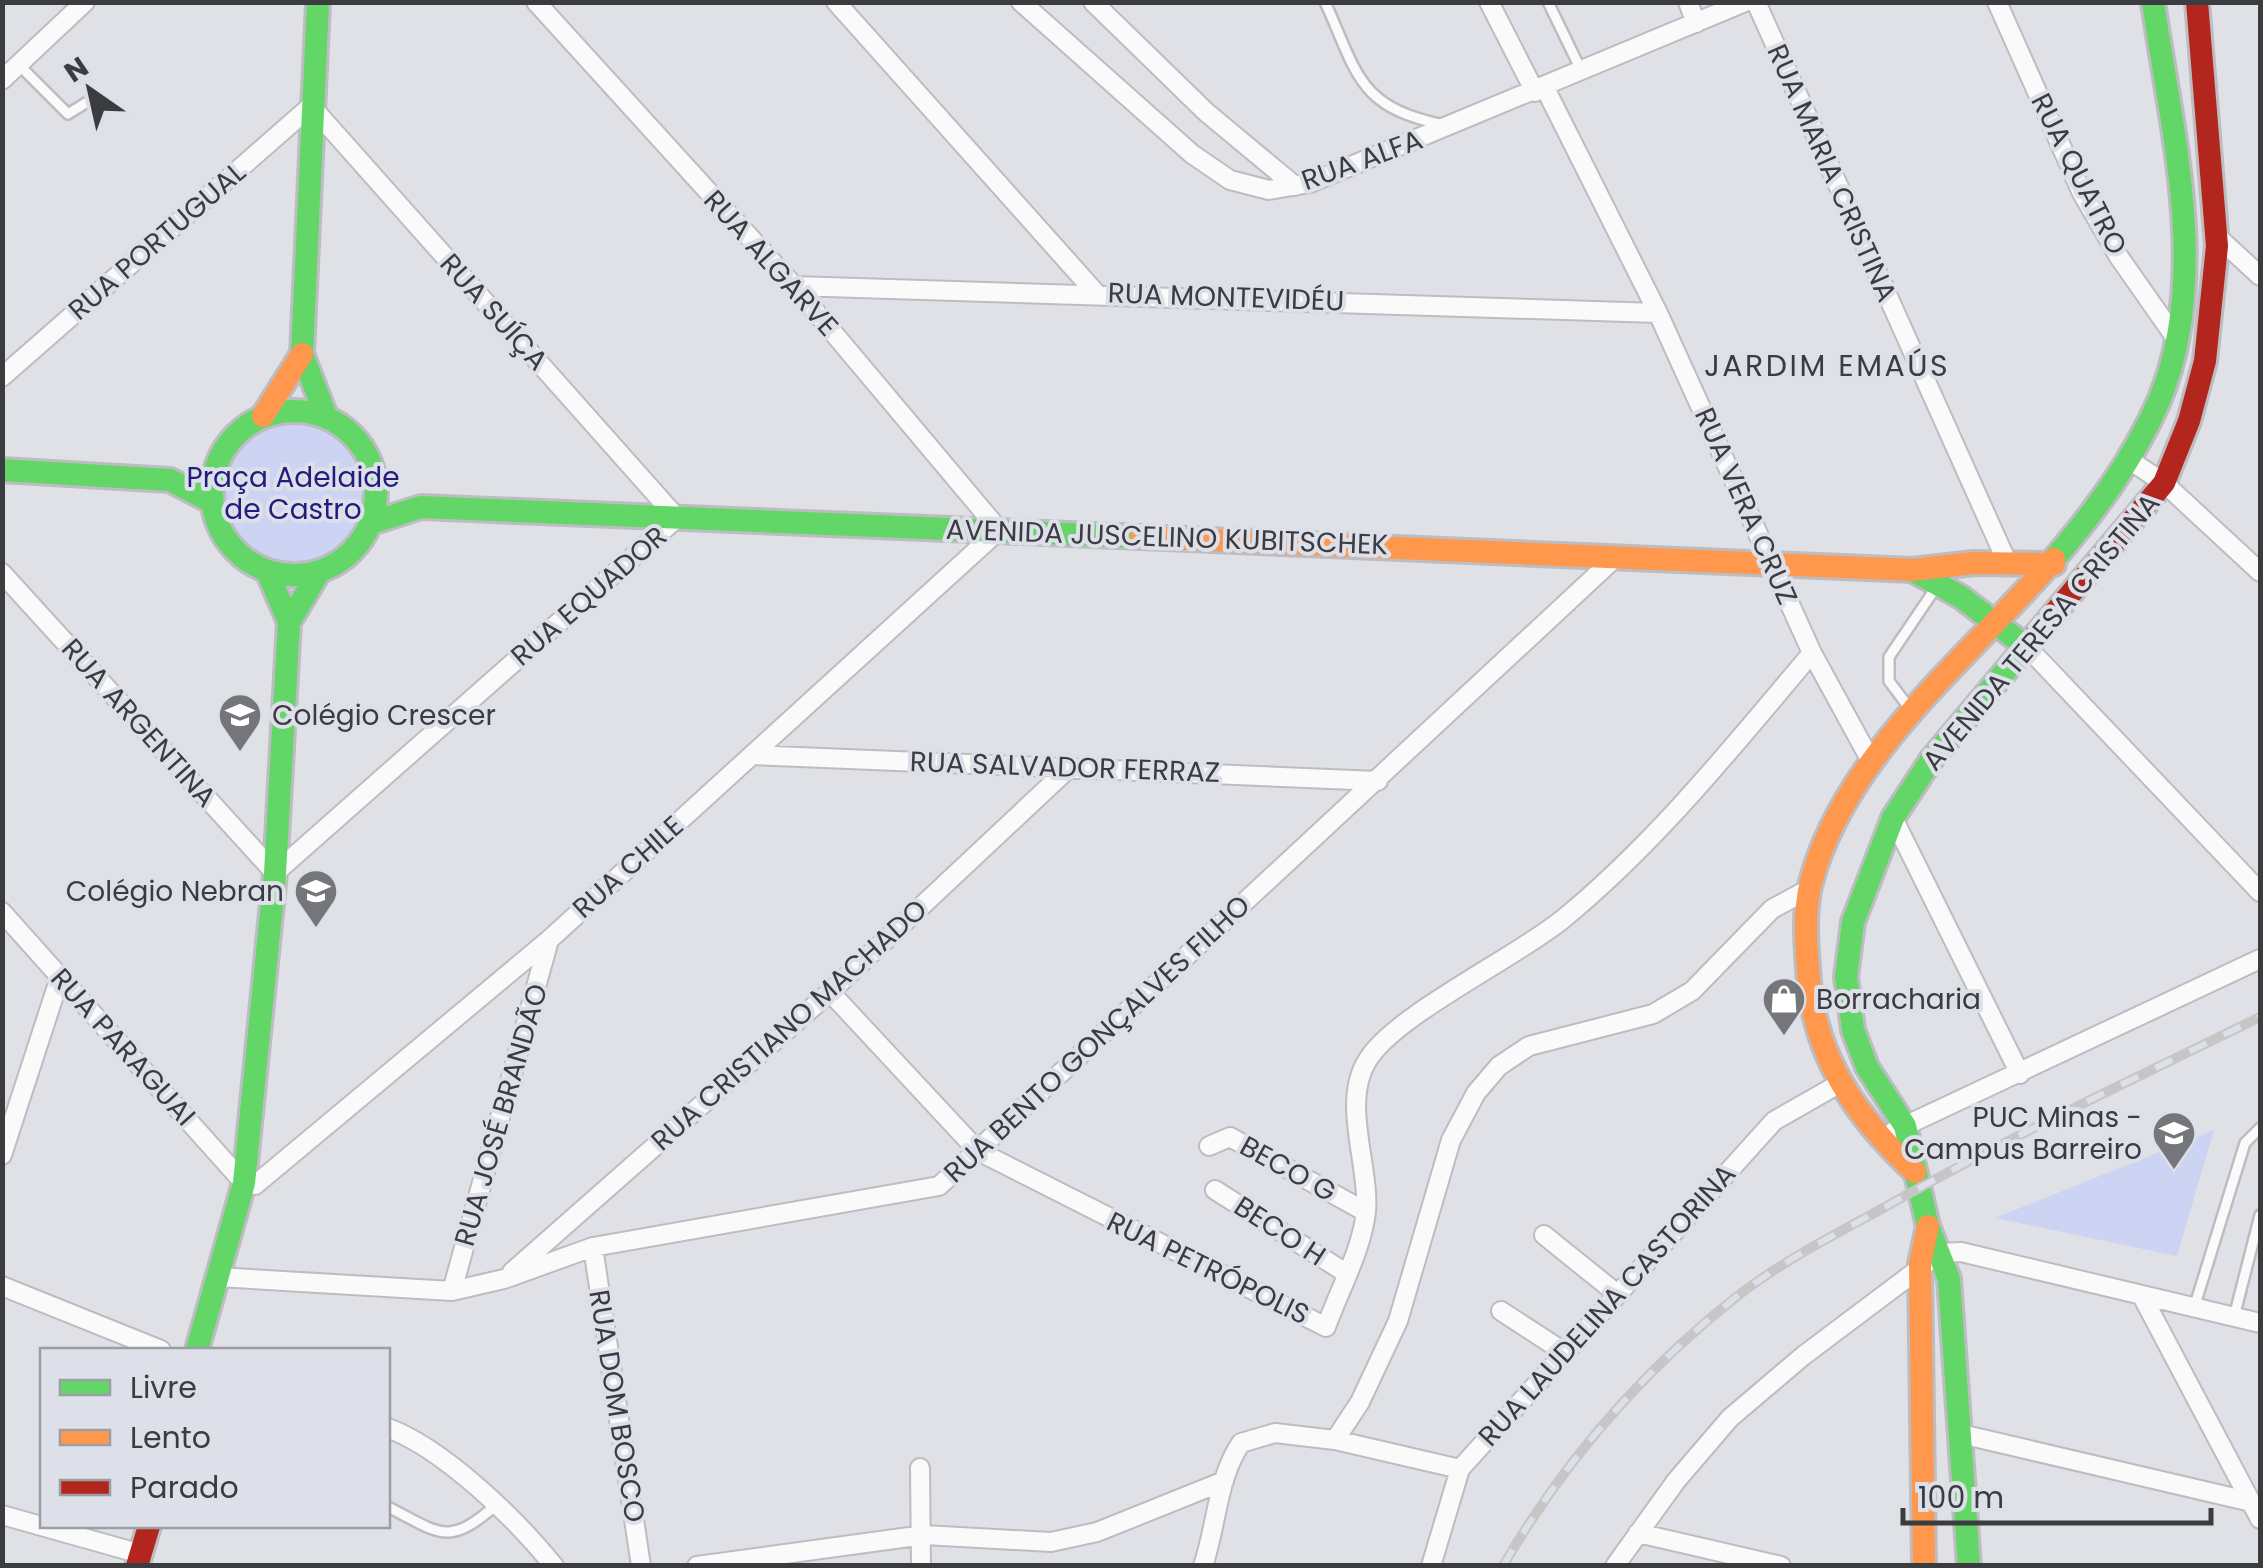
<svg xmlns="http://www.w3.org/2000/svg" width="2263" height="1568" font-family="Poppins,sans-serif">
<rect width="100%" height="100%" fill="#e0e1e6"/>
<!-- green -->
<path fill="#cdd3f2" d="M218 493a75 75 0 1 1 150 0a75 75 0 1 1-150 0Z
M2214 1130 2177 1256 1995 1218Z"/>
<g fill="none" stroke-linecap="round" stroke-linejoin="round">
<!-- lane casing -->
<g stroke="#bdbdc1" stroke-width="14">
<path id="lane" d="M1325 2C1358 74 1357 107 1444 125
M1548 2 1581 70
M19 65 68 114 92 99
M1910 709 1889 681V657L1937 586
M2194 1308 2245 1143 2260 1128
M2234 1317 2260 1215
M388 1507C441 1534 448 1547 496 1505"/>
</g>
<!-- street casing -->
<g stroke="#bdbdc1" stroke-width="22">
<path id="street" d="M836 2 1095 292
M1021 2 1192 154 1230 180 1269 190 1310 183 1745 2
M1093 2 1206 112 1295 186
M1489 2 1535 92
M1688 2 1696 23
M1756 2 2007 562
M1997 2 2082 193 2119 257 2175 337
M2 80 85 2
M1545 88 1658 313 1812 653 1871 761
M2220 239 2260 276
M794 286 1658 313
M2 377 311 106 677 518 275 873 2 573
M2131 461 2164 483 2260 572
M2028 648 2260 892
M752 755 1378 781
M1893 818 2020 1074
M2 912 244 1183 255 1185 550 939 999 530 794 286 536 2
M830 992 978 1151 1326 1327C1339 1291 1362 1249 1366 1212 1370 1166 1341 1103 1367 1061 1393 1016 1517 957 1563 919 1658 841 1733 746 1812 653
M1894 1131 2260 959
M1209 1146 1230 1137 1366 1212
M2 1155 60 977
M1215 1190 1346 1273
M1544 1235 1616 1293
M593 1247 641 1566
M512 1272 830 992 1070 767
M218 1277 452 1291 504 1279 593 1247 939 1186 1617 556
M2 1286 161 1350
M452 1291 549 940
M2142 1296 2260 1519
M1501 1311 1564 1352
M388 1428C444 1449 516 1519 554 1566
M1961 1434 2260 1504
M1335 1440 1460 1469
M920 1468 921 1566
M2 1515 141 1554
M1638 1533 1781 1566
M697 1566 924 1535 1051 1542 1097 1532 1224 1481
M1203 1566C1217 1525 1217 1478 1241 1443L1275 1433 1335 1440 1360 1402 1398 1321 1451 1140 1476 1093 1499 1066 1529 1046 1653 1014 1692 991 1772 909 1809 889
M1431 1566 1460 1469 1774 1121 1837 1085
M1615 1566 1676 1481 1730 1418 1803 1356 1940 1253 1961 1252 2260 1323"/>
</g>
<!-- fast casing -->
<g stroke="#bdbdc1" stroke-width="28">
<path id="fast" d="M318 2 302 354 326 416
M212 493a82 82 0 1 1 164 0a82 82 0 1 1-164 0Z
M2 470 170 480 212 502
M371 523 421 507 1141 537
M2054 559C2096 510 2133 460 2159 401 2211 277 2171 129 2153 2
M1912 570 1961 597 2028 648
M289 622 319 572
M197 1350 244 1183 275 873 289 622 267 571
M1969 1566 1949 1279 1928 1226 1905 1126 1867 1067 1853 1030 1846 977 1853 922 1893 818 1931 760 2035 636"/>
</g>
<!-- slow casing -->
<g stroke="#bdbdc1" stroke-width="28">
<path id="slow" d="M263 416 302 354
M1141 537 1912 570 1974 563 2054 564
M1915 1172C1855 1116 1812 1054 1808 969 1806 942 1804 913 1810 886 1842 756 1971 656 2054 559
M1924 1566 1920 1264 1928 1226"/>
</g>
<!-- jam casing -->
<g stroke="#bdbdc1" stroke-width="28">
<path id="jam" d="M2035 636 2164 483 2189 421 2205 361 2217 246 2197 2
M137 1566 149 1526"/>
</g>
<!-- lane -->
<use href="#lane" stroke="#fafafb" stroke-width="9"/>
<!-- street -->
<use href="#street" stroke="#fafafb" stroke-width="18"/>
<!-- fast -->
<use href="#fast" stroke="#63d668" stroke-width="22"/>
<!-- slow -->
<use href="#slow" stroke="#ff974d" stroke-width="22"/>
<!-- jam -->
<use href="#jam" stroke="#b3261e" stroke-width="22"/>
<!-- rail casing -->
<g stroke="#c6c6c7" stroke-width="10">
<path id="rail" d="M1503 1566C1564 1461 1644 1369 1740 1294 1782 1262 1830 1237 1876 1212 2001 1141 2132 1080 2260 1017"/>
</g>
<!-- rail -->
<use href="#rail" stroke="#dddfe9" stroke-width="6" stroke-dasharray="19" stroke-linecap="butt"/>
</g>
<!-- icons -->
<defs>
<g id="university-pin" transform="scale(2.25)"><path d="M0 17L-7.5 6A9.5 9.5 0 1 1 7.5 6Z" fill="#75767a" stroke="#dddfe9"/><path d="M0-5L7-2L0 1L-7-2ZM-4 1L0 2.5L4 1V4Q0 6-4 4Z" fill="#fff"/></g>
<g id="school-pin" transform="scale(2.25)"><path d="M0 17L-7.5 6A9.5 9.5 0 1 1 7.5 6Z" fill="#75767a" stroke="#dddfe9"/><path d="M0-5L7-2L0 1L-7-2ZM-4 1L0 2.5L4 1V4Q0 6-4 4Z" fill="#fff"/></g>
<g id="shop-pin" transform="scale(2.25)"><path d="M0 17L-7.5 6A9.5 9.5 0 1 1 7.5 6Z" fill="#75767a" stroke="#dddfe9"/><path d="M-5-2.5h2.3a2.7 3.5 0 0 1 5.4 0H5L5.5 6h-11ZM-1.5-2.5h3a1.5 2.3 0 0 0-3 0Z" fill="#fff"/></g>
</defs>
<g fill-rule="evenodd">
<use href="#university-pin" x="240" y="715"/>
<use href="#school-pin" x="316" y="891"/>
<use href="#shop-pin" x="1784" y="999"/>
<use href="#university-pin" x="2174" y="1133"/>
</g>
<g text-anchor="middle" dominant-baseline="central" stroke-width="8" stroke-linejoin="round" paint-order="stroke">
<!-- street labels -->
<g font-size="28" fill="#3b3c40" stroke="#dddfe9">
<text transform="translate(1362 160) rotate(-20)">RUA ALFA</text>
<text transform="translate(1832 173) rotate(66)">RUA MARIA CRISTINA</text>
<text transform="translate(2079 174) rotate(63)">RUA QUATRO</text>
<text transform="translate(157 241) rotate(-41)">RUA PORTUGUAL</text>
<text transform="translate(771 263) rotate(48)">RUA ALGARVE</text>
<text transform="translate(1226 297) rotate(2)">RUA MONTEVIDÉU</text>
<text transform="translate(494 312) rotate(48)">RUA SUÍÇA</text>
<text transform="translate(1746 506) rotate(66)">RUA VERA CRUZ</text>
<text transform="translate(1167 537) rotate(2)">AVENIDA JUSCELINO KUBITSCHEK</text>
<text transform="translate(589 596) rotate(-41)">RUA EQUADOR</text>
<text transform="translate(2041 632) rotate(-50)">AVENIDA TERESA CRISTINA</text>
<text transform="translate(139 723) rotate(48)">RUA ARGENTINA</text>
<text transform="translate(1065 767) rotate(2)">RUA SALVADOR FERRAZ</text>
<text transform="translate(628 867) rotate(-42)">RUA CHILE</text>
<text transform="translate(789 1025) rotate(-42)">RUA CRISTIANO MACHADO</text>
<text transform="translate(1097 1039) rotate(-43)">RUA BENTO GONÇALVES FILHO</text>
<text transform="translate(123 1047) rotate(48)">RUA PARAGUAI</text>
<text transform="translate(501 1115) rotate(-74)">RUA JOSÉ BRANDÃO</text>
<text transform="translate(1288 1169) rotate(29)">BECO G</text>
<text transform="translate(1280 1231) rotate(33)">BECO H</text>
<text transform="translate(1208 1268) rotate(26)">RUA PETRÓPOLIS</text>
<text transform="translate(1607 1305) rotate(-48)">RUA LAUDELINA CASTORINA</text>
<text transform="translate(617 1406) rotate(81)">RUA DOM BOSCO</text>
</g>
<!-- park labels -->
<g font-size="28" fill="#231b7e" stroke="#dddfe9">
<text x="293" y="477">Praça Adelaide<tspan x="293" dy="32">de Castro</tspan></text>
</g>
<!-- poi labels -->
<g font-size="28" fill="#3b3c40" stroke="#dddfe9" text-anchor="start">
<text x="272" y="715">Colégio Crescer</text>
<text x="284" y="891" text-anchor="end">Colégio Nebran</text>
<text x="1816" y="999">Borracharia</text>
<text x="2142" y="1117" text-anchor="end">PUC Minas -<tspan x="2142" dy="32">Campus Barreiro</tspan></text>
</g>
<!-- neighbourhood labels -->
<g font-size="30" letter-spacing="2.5" fill="#3b3c40" stroke="#dddfe9">
<text x="1827" y="365">JARDIM EMAÚS</text>
</g>
</g>
<!-- border -->
<rect width="2263" height="1568" fill="none" stroke="#3b3c40" stroke-width="10"/>
<!-- legend -->
<rect x="40" y="1348" width="350" height="180" fill="#dddfe9" stroke="#9c9ea5" stroke-width="2.5"/>
<rect x="60" y="1380" width="50" height="15" fill="#63d668" stroke="#9c9ea5" stroke-width="2.5"/>
<text x="130" y="1398" font-size="30" fill="#3b3c40">Livre</text>
<rect x="60" y="1430" width="50" height="15" fill="#ff974d" stroke="#9c9ea5" stroke-width="2.5"/>
<text x="130" y="1448" font-size="30" fill="#3b3c40">Lento</text>
<rect x="60" y="1480" width="50" height="15" fill="#b3261e" stroke="#9c9ea5" stroke-width="2.5"/>
<text x="130" y="1498" font-size="30" fill="#3b3c40">Parado</text>
<!-- north arrow -->
<g transform="translate(90 90) rotate(326)" stroke="#dddfe9" stroke-width="8" paint-order="stroke">
<path d="M0-8L18 38L0 25L-18 38Z" fill="#3b3c40"/>
<text y="-15" font-size="28" font-weight="bold" text-anchor="middle" fill="#3b3c40">N</text>
</g>
<!-- scale -->
<path d="M1903 1508v15h308v-15" fill="none" stroke="#3b3c40" stroke-width="5"/>
<text x="1918" y="1508" font-size="30" fill="#3b3c40" stroke="#dddfe9" stroke-width="8" paint-order="stroke">100 m</text>
</svg>
